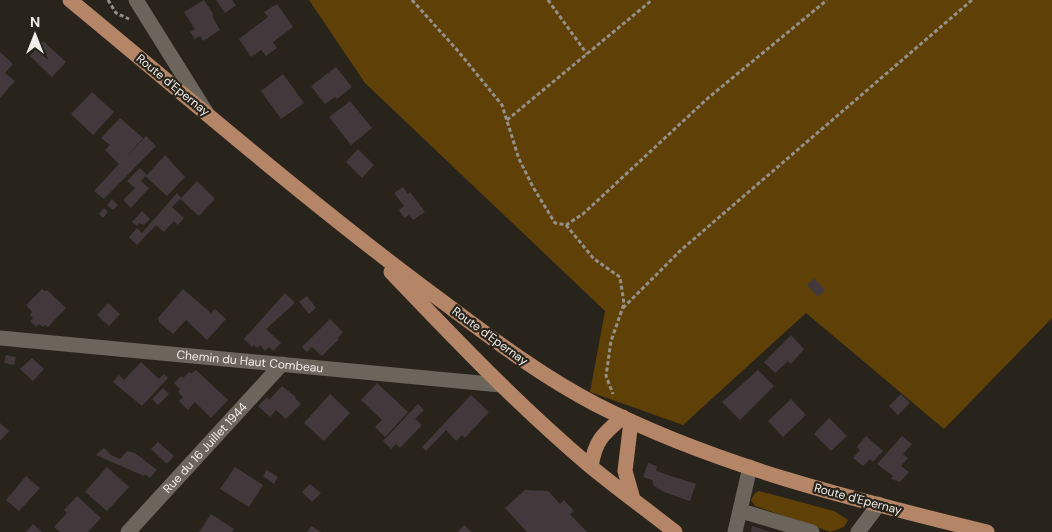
<svg xmlns="http://www.w3.org/2000/svg" width="1052" height="532" font-family="'DM Sans',sans-serif">
<rect width="100%" height="100%" fill="#28231b"/>
<!-- green -->
<path fill="#5f4107" d="M309 0H1052V318L944 429 806 313 683 425 590 392 605 311 365 83Z
M759 491 834 511 848 520 844 527 831 532 755 506 751 500 755 493Z"/>
<!-- building -->
<path fill="#43393d" d="M204 0 214 15 212 16 220 30 203 41 200 36 195 39 190 32 195 29 184 12Z
M216 0H232L236 5 225 13Z
M277 4 293 27 273 42 277 48 266 56 261 50 251 57 239 39 268 17 264 12Z
M43 41 66 62 52 77 30 56Z
M0 52 13 64 5 73 15 81 0 98Z
M336 67 352 87 337 99 335 97 325 104 311 86Z
M283 74 304 103 281 119 261 91Z
M92 92 114 112 93 135 71 114Z
M350 101 372 128 351 145 329 117Z
M120 118 143 138 125 159 146 136 156 146 104 199 94 191 119 164 105 150 110 145 101 138Z
M358 149 374 165 362 178 346 162Z
M165 155 185 177 167 196 145 176 141 181 149 188 131 208 123 200 135 188 127 181 140 168 147 175Z
M197 181 215 199 199 216 180 199Z
M403 187 408 194 410 192 425 212 413 220 409 215 404 218 399 210 404 206 394 193Z
M177 193 181 198 172 207 184 218 178 225 174 221 164 232 156 225 137 245 129 237 137 228 142 233Z
M112 199 118 205 113 210 107 205Z
M104 208 108 212 103 218 99 214Z
M142 211 150 219 144 225 139 223 137 226 132 222Z
M814 278 825 290 818 297 807 285Z
M42 289 45 291 47 290 66 308 48 327 45 325 43 327 39 324 36 327 30 321 33 318 30 315 32 312 26 305Z
M183 289 211 313 215 309 226 319 207 340 186 320 173 334 159 322 158 318Z
M285 293 295 303 266 329 281 343 273 351 269 347 265 351 260 345 257 348 254 345 252 347 244 339Z
M307 296 316 308 309 314 299 302Z
M108 303 120 314 109 326 97 315Z
M330 319 343 332 338 338 339 339 322 356 312 347 307 352 302 347Z
M791 335 804 349 791 364 788 361 775 373 764 362Z
M6 355 16 357 14 365 4 363Z
M32 358 44 369 33 381 20 369Z
M141 362 159 379 164 374 168 378 142 406 113 382 119 375 124 380Z
M196 370 228 400 211 418 195 402 188 410 179 401 183 397 178 392 180 389 174 383 181 376 183 378 189 372 191 374Z
M758 370 774 386 740 420 722 402Z
M377 383 408 412 385 437 375 427 382 420 361 400Z
M282 386 296 397 295 398 301 404 286 419 276 410 270 417 258 406 267 397 269 400Z
M163 388 169 394 158 405 152 399Z
M330 394 350 413 324 441 304 423Z
M901 394 910 403 898 415 889 406Z
M471 395 489 412 465 438 462 435 456 441 446 430 426 451 422 447Z
M791 399 806 415 783 437 768 421Z
M418 404 424 410 415 419 422 425 400 448 396 444 391 449 383 441Z
M829 418 847 436 831 451 814 434Z
M0 423 9 431 0 441Z
M866 436 883 451 873 462 870 459 863 466 853 458 860 450 857 447Z
M902 436 912 444 903 454 908 458 901 466 909 472 900 482 891 479 893 476 877 464Z
M158 442 174 456 167 464 151 449Z
M104 448 111 455 120 459 127 451 135 453 157 470 150 478 145 474 144 476 96 455Z
M648 463 657 466 656 471 696 484 690 501 664 492 654 486 652 480 643 477Z
M107 467 129 487 107 511 85 492Z
M235 467 263 485 249 507 220 489Z
M267 470 278 477 274 484 263 476Z
M26 476 40 488 19 511 6 500Z
M310 484 321 493 312 502 302 492Z
M525 490 548 491 560 504 564 500 574 511 570 514 587 532H527L505 508Z
M77 496 101 518 88 532H60L54 527 67 513 64 510Z
M211 514 234 529 232 532H199Z
M33 524 42 532H26Z
M464 525 472 532H458Z
M311 526 321 532H307Z
M752 526 771 532H751Z"/>
<g fill="none" stroke-linecap="round" stroke-linejoin="round">
<!-- path -->
<path stroke="#95918a" stroke-width="3" stroke-dasharray="4 2.5" stroke-linecap="butt" d="M108 0 116 13 129 19
M412 0 458 51 502 105 519 159 533 187 555 223 566 225 583 214 708 98 827 0
M548 0 587 54
M507 120 652 0
M566 225 594 259 620 277 624 304 611 341 606 376 613 394
M623 308 681 250 972 0"/>
<!-- minor -->
<g stroke="#6b655c" stroke-width="15">
<path d="M136 0 206 112"/>
<path id="s1" d="M0 338 501 385"/>
<path d="M741 511 812 532"/>
<path id="s2" d="M128 532 282 364"/>
<path d="M735 532 750 467"/>
<path d="M858 532 879 504"/>
</g>
<!-- major -->
<path stroke="#b58567" stroke-width="15" d="M70 0C190 99 307 201 431 293 485 333 537 374 597 405 719 467 855 500 987 532
M391 272C455 339 519 406 590 466 618 489 647 510 675 532
M631 421 625 471 633 499
M591 467C595 440 603 434 623 417"/>
</g>
<g text-anchor="middle" dominant-baseline="central" stroke-width="4.5" stroke-linejoin="round" paint-order="stroke">
<!-- street labels -->
<g font-size="12" fill="#f2eee9" stroke="#28231b">
<text transform="translate(173 85) rotate(39)">Route d'Epernay</text>
<text transform="translate(490 336) rotate(36)">Route d'Epernay</text>
<text stroke="none"><textPath href="#s1" startOffset="251">Chemin du Haut Combeau</textPath></text>
<text stroke="none"><textPath href="#s2" startOffset="114">Rue du 16 Juillet 1944</textPath></text>
<text transform="translate(858 499) rotate(15)">Route d'Epernay</text>
</g>
</g>
<!-- north arrow -->
<g transform="translate(35 35)" stroke="#28231b" stroke-width="4" paint-order="stroke">
<path d="M0-4L9 19L0 12L-9 19Z" fill="#f2eee9"/>
<text y="-8" font-size="14" font-weight="bold" text-anchor="middle" fill="#f2eee9">N</text>
</g>
</svg>
